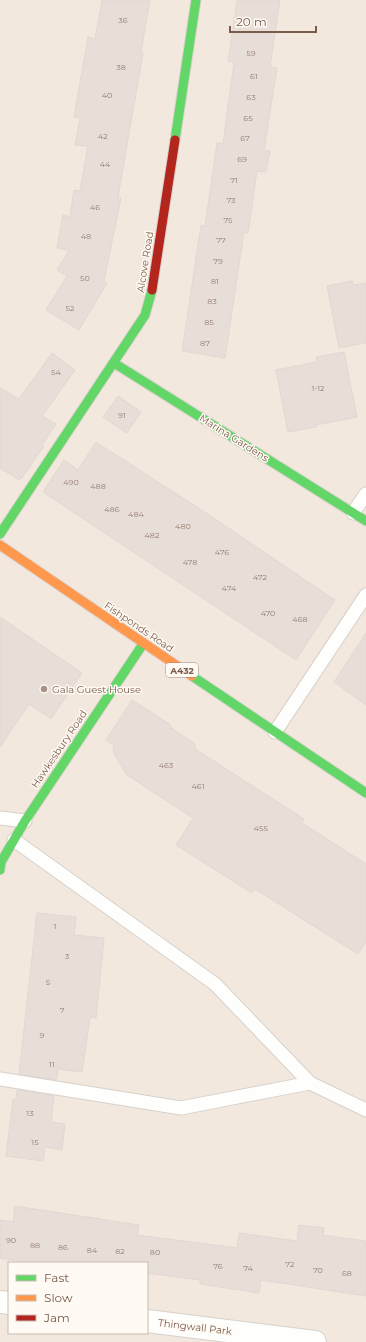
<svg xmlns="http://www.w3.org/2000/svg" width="366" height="1342" font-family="Montserrat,sans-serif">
<rect width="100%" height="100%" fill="#f9f5f0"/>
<!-- residential -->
<path fill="#f2e8de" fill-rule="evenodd" d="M0 0H366V1342H0ZM9 1263H147V1333H9Z"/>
<!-- building -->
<path fill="#e6ded7" stroke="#e2d8d2" d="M102 0H150L141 52 143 53 118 197 121 198 104 281 107 283 79 330 46 310 67 276 57 270 69 250 57 248 63 215 70 217 74 190 80 191 88 146 75 145 80 118 74 117 88 37 95 39Z
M237 0H280L270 67 277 68 264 150 270 151 266 172 257 171 248 233 244 232 225 358 182 351 201 225 205 226 217 143 223 144 234 62 228 61Z
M352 281 353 285 366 283V343L339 348 327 286Z
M344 352 357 417 316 425V427L288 432 276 370 317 362 316 357Z
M52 353 75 370 42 416 56 424 42 445 44 446 22 478 21 477 19 480 0 468V388L19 399Z
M118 396 141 412 127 433 103 417Z
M96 442 203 511 335 600 296 660 43 492 64 460 78 470Z
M0 617 82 673 51 719 29 704 0 747Z
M366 633V705L334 682Z
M132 700 171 725 170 727 195 744V749L304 819 302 823 366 864V942L358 954 255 889 252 893 176 845 193 818 127 775 113 752 114 745 106 740Z
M37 913 76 917 74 935 104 938 96 1018 90 1017 82 1072 58 1069 56 1080 19 1074Z
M17 1090 54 1096 51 1122 65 1124 62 1150 45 1147 43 1161 6 1156 13 1100H16Z
M15 1206 139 1225 137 1235 237 1248 239 1233 297 1241 299 1225 324 1228 323 1235 366 1241V1296L261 1280 259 1293 200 1284V1280L147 1273V1263H33L0 1258V1220L13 1222Z"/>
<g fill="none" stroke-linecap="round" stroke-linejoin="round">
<!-- lane casing -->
<g stroke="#d7d1cb" stroke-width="15">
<path id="lane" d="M353 513 366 494
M275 732 366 595
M0 818 25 821
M14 840 215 984 310 1083 366 1110
M0 1079 181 1108 310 1083"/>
</g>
<!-- street casing -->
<g stroke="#d7d1cb" stroke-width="24">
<path id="street" d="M0 1302 9 1303
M147 1321 315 1342"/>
</g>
<!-- fast casing -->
<g stroke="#d9d2cb" stroke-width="11">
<path id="fast" d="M175 140 196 0
M114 363 366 521
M0 534 145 315 152 290
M192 676 366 793
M0 870 1 862 25 821 143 644"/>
</g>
<!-- slow casing -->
<g stroke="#d9d2cb" stroke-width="11">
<path id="slow" d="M0 545 192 676"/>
</g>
<!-- jam casing -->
<g stroke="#d9d2cb" stroke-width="11">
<path id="jam" d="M152 290 175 140"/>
</g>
<!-- lane -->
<use href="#lane" stroke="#fefefd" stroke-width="13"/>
<!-- street -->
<use href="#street" stroke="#fefefd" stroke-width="22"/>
<!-- fast -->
<use href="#fast" stroke="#63d668" stroke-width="9"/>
<!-- slow -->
<use href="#slow" stroke="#ff974d" stroke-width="9"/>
<!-- jam -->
<use href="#jam" stroke="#b3261e" stroke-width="9"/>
</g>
<!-- markers -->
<circle fill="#a69286" stroke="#fffaf3" stroke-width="1.5" cx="44" cy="689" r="4"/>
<g text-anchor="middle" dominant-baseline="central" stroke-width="3" stroke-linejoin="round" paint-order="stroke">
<!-- number labels -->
<g font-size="8" fill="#977e72">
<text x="123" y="20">36</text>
<text x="251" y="53">59</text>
<text x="121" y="67">38</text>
<text x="254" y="76">61</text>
<text x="107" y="95">40</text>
<text x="251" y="97">63</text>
<text x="248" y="118">65</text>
<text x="103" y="136">42</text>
<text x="245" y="138">67</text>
<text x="242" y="159">69</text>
<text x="105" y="164">44</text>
<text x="234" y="180">71</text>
<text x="231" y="200">73</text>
<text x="95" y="207">46</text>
<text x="228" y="220">75</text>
<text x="86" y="236">48</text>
<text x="221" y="240">77</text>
<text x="218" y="261">79</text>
<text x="85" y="278">50</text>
<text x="215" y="281">81</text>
<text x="212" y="301">83</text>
<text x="70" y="308">52</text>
<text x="209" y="322">85</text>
<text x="205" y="343">87</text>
<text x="56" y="372">54</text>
<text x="318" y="388">1-12</text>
<text x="122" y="415">91</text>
<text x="71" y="482">490</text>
<text x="98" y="486">488</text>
<text x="112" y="509">486</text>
<text x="136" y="514">484</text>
<text x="183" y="526">480</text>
<text x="152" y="535">482</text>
<text x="222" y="552">476</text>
<text x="190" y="562">478</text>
<text x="260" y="577">472</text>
<text x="229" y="588">474</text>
<text x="268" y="613">470</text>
<text x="300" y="619">468</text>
<text x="166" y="765">463</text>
<text x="198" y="786">461</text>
<text x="261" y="828">455</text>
<text x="55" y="926">1</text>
<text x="67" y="956">3</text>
<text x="48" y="982">5</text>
<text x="62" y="1010">7</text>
<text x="42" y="1035">9</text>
<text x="52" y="1064">11</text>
<text x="30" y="1113">13</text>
<text x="35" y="1142">15</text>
<text x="11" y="1240">90</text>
<text x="35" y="1245">88</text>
<text x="63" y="1247">86</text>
<text x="92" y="1250">84</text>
<text x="120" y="1251">82</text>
<text x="155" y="1252">80</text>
<text x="290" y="1264">72</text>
<text x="218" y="1266">76</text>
<text x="248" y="1268">74</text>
<text x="318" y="1270">70</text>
<text x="347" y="1273">68</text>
</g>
<!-- shield labels -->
<rect fill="#fffaf3" stroke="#a28b7f" stroke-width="1" x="166" y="663" width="32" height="14" rx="3"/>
<g font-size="9" font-weight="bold" fill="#7a5c4d">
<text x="182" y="670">A432</text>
</g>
<!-- street labels -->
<g font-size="10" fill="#7a5c4d" stroke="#fffaf3">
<text transform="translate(145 262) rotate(-81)">Alcove Road</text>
<text transform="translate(234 438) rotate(32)">Marina Gardens</text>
<text transform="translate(139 627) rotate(34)">Fishponds Road</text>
<text transform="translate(59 749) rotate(-56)">Hawkesbury Road</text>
<text transform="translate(195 1327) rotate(7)">Thingwall Park</text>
</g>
<!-- poi labels -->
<g font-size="10" fill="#7a5c4d" stroke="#fffaf3" text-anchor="start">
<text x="52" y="689">Gala Guest House</text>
</g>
</g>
<!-- legend -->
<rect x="8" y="1262" width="140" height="72" fill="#fffaf3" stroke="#cabbb1"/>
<rect x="16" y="1275" width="20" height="6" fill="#63d668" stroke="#cabbb1"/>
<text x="44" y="1282" font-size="12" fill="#7a5c4d">Fast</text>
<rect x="16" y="1295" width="20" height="6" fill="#ff974d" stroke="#cabbb1"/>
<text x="44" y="1302" font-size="12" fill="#7a5c4d">Slow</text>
<rect x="16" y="1315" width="20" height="6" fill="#b3261e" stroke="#cabbb1"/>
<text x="44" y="1322" font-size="12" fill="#7a5c4d">Jam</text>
<!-- scale -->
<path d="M230 26v6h86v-6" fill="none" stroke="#7a5c4d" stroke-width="2"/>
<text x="236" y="26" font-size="12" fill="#7a5c4d" stroke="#fffaf3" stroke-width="3" paint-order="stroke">20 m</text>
</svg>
